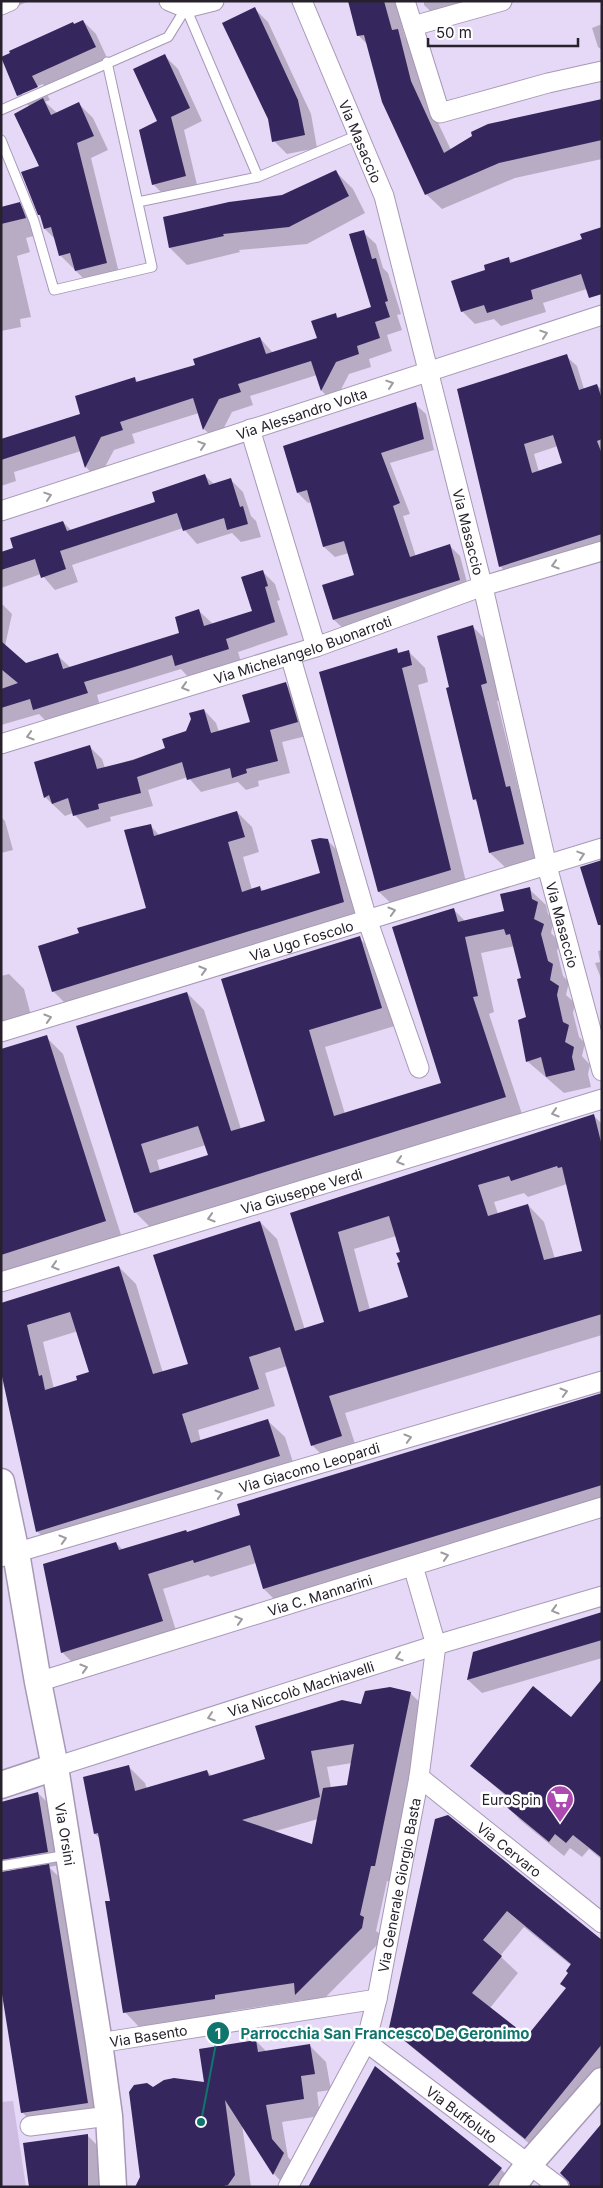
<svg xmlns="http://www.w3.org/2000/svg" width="603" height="2188" font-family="Inter,sans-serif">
<rect width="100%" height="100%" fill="#e6d8f7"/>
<!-- green -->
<path fill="#cebce3" d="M13 2101 26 2187H1V2102Z"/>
<!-- shadow -->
<path fill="#0003" fill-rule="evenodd" d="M1 1H29L1 13Z
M349 1H395L405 37 413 46 426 98 451 150 602 100V159L515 178 442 209 426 194 368 45 358 35Z
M424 1H518L441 21 424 5Z
M255 9 268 22 311 114 317 148 287 154 274 141Z
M83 21 96 34 108 60 44 89 50 100 45 102 57 113 78 103 93 118 108 150 91 158 120 277 90 285 60 255 56 240 45 229 39 214 41 166 30 107 18 95 1 58 73 23 75 25ZM43 84 44 86 22 95V92Z
M602 24V50L598 47 592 28Z
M165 56 178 69 202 121 184 130 198 189 166 197 153 184Z
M336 172 353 189 365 213 307 244 239 250 240 252 187 265 170 248 164 218 282 196Z
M19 204 35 220 41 234 26 238 30 252 17 256 31 317 20 319 21 327 1 331V209Z
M363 232 376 244 383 268 388 273 401 314 397 315 402 330 387 335 392 351 369 359 371 367 349 374 334 403 322 391 317 375 250 396 253 405 232 412 217 441 204 429 199 413 132 434 135 443 114 450 98 480 86 467 81 451 14 472 16 481 1 486V440L82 414 135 379 139 383 197 365 260 338 273 353 318 339 335 314 340 319 372 308Z
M584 240 590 288 543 303 546 312 501 326 494 319 475 324 462 311 487 271 508 258 513 263Z
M566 356 577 366 584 389 597 385 602 390V547L510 576 500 566 459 390ZM558 446 564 464 539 472 534 454Z
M415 404 426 414 434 450 390 463 410 514 403 516 416 557 450 546 460 556 469 590 345 630 334 620 356 576 349 553 335 557 324 547 312 502 308 503 298 493Z
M205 476 214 484 230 479 243 492 251 516 256 521 261 537 241 542 232 533 197 544 183 528 72 565 78 582 55 590 41 574 1 588V554L14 549 63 522 72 531 157 503Z
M262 571 275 584 280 600 277 601 288 635 238 652 241 662 189 678 181 669 142 681 97 695 100 706 47 722 39 714 1 725V603L12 614 5 646 26 665 57 655 71 668 181 634 199 611 213 624 253 612Z
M472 626 489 643 503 699 497 701 521 799 527 804 540 860 507 869 490 853 479 804 474 799 451 688Z
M396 650 400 654 408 651 425 668 428 682 418 685 467 886 396 908 379 892Z
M286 684 299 696 310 735 282 742 290 773 258 781 259 786 246 790 238 782 201 792 188 777 148 790 153 806 110 817 111 821 87 828 73 813 65 816 45 797 89 746 102 759 105 768 167 749 187 732 204 710 216 723 219 732 251 723Z
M237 812 252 827 259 852 243 857 252 890 260 887 264 892 321 873 327 840 343 856 359 917 69 1007 53 991 147 909 150 825 160 836Z
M1 817 5 821 13 850 1 853Z
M529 889 546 905 548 914 554 920 551 933 560 942 557 951 563 976 569 982 566 995 575 1003 573 1013 579 1037 585 1043 582 1056 590 1065 588 1074 591 1087 564 1093 527 1061 528 1018 523 979 515 946 481 953 494 1012 489 1014 522 1114 152 1229 135 1212 78 1027 187 993 204 1010 241 1129 267 1122 222 980 359 938 376 954 398 1025 325 1047 345 1114 442 1084 454 910 466 922 506 912ZM206 1145 209 1156 160 1171 157 1160Z
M602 950V981L595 963 600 962 598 951Z
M9 974 24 989 32 1019 1 1028V976Z
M46 1037 63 1054 122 1238 1 1276V1051Z
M594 1116 602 1124V1335L345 1413 358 1453 329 1462 312 1445 287 1366 265 1373 275 1406 198 1430 201 1442 268 1421 285 1437 296 1472 54 1548 37 1531 1 1304 119 1267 136 1284 163 1373 189 1365 260 1222 277 1239 305 1330 326 1323 291 1214ZM567 1184 583 1252 555 1259 544 1222 528 1205 498 1214 494 1202 524 1193 528 1197ZM396 1236 410 1298 370 1310 354 1249ZM78 1331 91 1373 78 1381 54 1389 43 1342Z
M602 1394V1505L279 1604 264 1589 256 1563 211 1577 208 1575 163 1589 178 1637 78 1668 62 1652 116 1543 123 1550 188 1533Z
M602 1613V1658L482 1693 468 1680 474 1653Z
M602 1681V1860L589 1849 582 1857 570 1848 564 1856 520 1820 505 1804 509 1799 472 1766 571 1719Z
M410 1693 427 1709 391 1882 387 1881 376 1931 380 1934 378 1944 313 2010 303 2000 231 2011V2015L141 2029 125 2012 111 1902 100 1838 95 1834 128 1766 145 1783 147 1789 207 1771 212 1776 267 1759 362 1705ZM352 1763 348 1786 331 1788 327 1767ZM318 1819 313 1846 272 1832Z
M38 1793 51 1806 60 1865 49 1867 65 1883 104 2119 39 2129 22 2112 15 1870 4 1859Z
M436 1820 602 1942V2081L542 2154 408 2044 391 2027ZM524 1927 572 1966 570 1973 562 1984 567 1989 527 2038 490 2008 518 1973 500 1956Z
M256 2041 267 2052 309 2045 326 2062 331 2090 317 2092 320 2116 282 2122 288 2157 300 2171 286 2187 274 2174 242 2125 251 2187H141L152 2088 205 2083Z
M87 2135 104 2152V2187H31Z
M501 2169 517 2187H310Z"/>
<!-- building -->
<path fill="#35275d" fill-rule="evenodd" d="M348 1H384L392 30 398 29 411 81 444 153 472 136 471 132 488 124 602 99V140L499 163 425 195 382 102 364 35 357 36Z
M255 7 298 100 305 135 272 142 268 119 222 23Z
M83 20 96 47 32 76 38 87 17 96 1 57 10 53 9 51 73 22 74 24Z
M165 54 190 108 171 117 186 176 152 185 139 130 157 121 133 69Z
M43 98 51 115 79 102 94 136 77 143 107 263 75 271 70 253 59 256 51 227 44 229 40 215H38L21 172 39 166 14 114Z
M336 170 349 196 289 227 223 234 224 236 169 248 163 217 229 202 282 195Z
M20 202 26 218 1 224V207Z
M602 227V294L589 298 581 274 531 290 533 299 487 313 484 305 461 312 451 281 485 270 484 265 509 257 510 263 582 239 580 234Z
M364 230 372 259 376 258 388 301 385 302 390 317 375 322 380 338 357 346 359 354 336 362 321 391 311 361 238 384 241 392 219 399 203 430 193 398 120 422 123 430 101 437 85 468 75 436 1 460V439L80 414 75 396 135 377 136 382 195 365 193 359 260 337 266 354 317 338 311 321 336 313 337 318 371 307 349 234Z
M567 354 579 390 597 384 602 399V439L597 441 602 454V534L499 567 457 389ZM553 435 562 463 532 473 524 444Z
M416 402 424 439 381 453 400 503 393 506 410 557 450 544 460 580 333 620 322 585 354 575 344 541 323 547 307 490 297 493 283 446Z
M205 474 209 485 231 478 240 507 243 506 248 524 227 530 224 518 183 531 177 513 60 551 66 569 41 578 35 559 1 570V552L13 548 10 538 63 521 67 531 112 516 155 502 152 492Z
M263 570 268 586 265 587 275 622 226 639 229 649 175 666 172 655 128 669 84 682 88 693 33 710 30 699 1 708V689L18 683 1 669V641L26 663 58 653 63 669 179 633 175 617 199 609 204 626 252 611 241 577Z
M473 625 487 683 481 685 506 787 510 786 524 844 489 853 476 799 473 800 446 688 449 687 437 636Z
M397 648 398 653 409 650 412 665 402 668 451 870 378 892 319 672Z
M286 682 298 722 270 730 278 761 246 769 247 773 232 778 230 768 187 780 182 762 137 777 141 793 98 804 99 809 73 816 68 798 52 804 49 795 44 798 34 762 90 745 97 769 133 760 165 748 162 739 186 731 191 719 189 713 204 709 211 733 250 722 242 695Z
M237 811 245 837 228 842 242 892 260 886 261 891 320 873 311 840 320 838 328 839 344 902 52 992 38 946 79 933 77 928 146 908 124 830 151 824 154 836Z
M602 860V925H598L580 867Z
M530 887 532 899 538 902 534 919 544 924 541 934 548 961 553 964 550 980 559 986 557 995 563 1022 569 1025 565 1042 574 1047 572 1057 575 1070 546 1077 541 1057 526 1062 518 1020 526 1017 517 979 521 978 510 934 506 935 504 929 465 937 478 996 473 997 506 1097 134 1213 76 1026 187 992 231 1131 265 1121 221 979 360 936 382 1008 309 1030 334 1116 441 1083 392 927 454 908 458 922 504 911 500 894ZM198 1126 208 1155 150 1173 141 1144Z
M47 1035 106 1221 1 1255V1049Z
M594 1114 602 1146V1314L329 1396 342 1436 311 1446 280 1347 249 1357 259 1389 182 1414 191 1443 268 1419 280 1456 36 1532 1 1372V1303L119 1266 153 1374 188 1364 153 1255 260 1221 295 1331 324 1322 290 1213ZM557 1166 558 1168 562 1167 582 1251 544 1260 528 1204 488 1216 478 1185 509 1176 511 1181ZM389 1216 400 1252 396 1253 400 1262 397 1263 408 1297 359 1312 338 1232ZM70 1312 89 1372 76 1376 77 1380 45 1390 42 1375 39 1376 27 1325Z
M602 1393V1485L263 1589 250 1545 194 1563 193 1560 148 1574 163 1621 61 1653 43 1564 116 1542 119 1550 186 1530 187 1532 240 1515 237 1504Z
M602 1612V1640L467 1680 473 1652Z
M602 1679V1858L573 1835 566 1843 555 1834 549 1842 503 1804 509 1797 470 1766 533 1686 571 1717Z
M390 1687 411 1692 375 1866H371L360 1915 364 1917 362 1928 295 1995 294 1983 215 1995V1999L123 2013 105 1901H110L98 1833 94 1834 83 1777 129 1765 135 1791 207 1770 209 1776 265 1759 255 1726 342 1700 361 1704 365 1691ZM354 1744 347 1785 323 1788 312 1844 242 1820 320 1797 311 1751Z
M38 1792 48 1852 1 1860V1802Z
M448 1815 602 1940V2044L525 2139 389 2028 435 1819ZM507 1911 571 1964 566 1971 568 1973 560 1984 566 1988 527 2036 472 1993 502 1956 483 1940Z
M49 1864 88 2103 21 2113 1 1988V1872Z
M256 2040 258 2052 310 2044 315 2074 301 2076 304 2099 266 2105 272 2139 284 2153 273 2175 225 2100 235 2175 228 2185 219 2187H135L140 2177 129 2092 134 2085 147 2083 153 2087 164 2080 174 2078 204 2082 199 2049Z
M375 2066 502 2168 487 2187H308Z
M602 2123V2187H570L569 2182 560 2173Z
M88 2134V2187H29L23 2143Z"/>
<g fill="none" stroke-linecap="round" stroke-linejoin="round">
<!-- lane casing -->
<g stroke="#a799b6" stroke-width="11">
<path id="lane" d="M186 8 258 177
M1 110 168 37 186 8
M1 140 34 221 54 290 152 267 107 62
M138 202 258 177 358 135
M1 1866 68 1855"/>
</g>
<!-- street casing -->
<g stroke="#a799b6" stroke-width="21">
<g id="street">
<path d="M169 1 186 8 214 1"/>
<path id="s1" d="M302 1 384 196 485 596 547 866 602 1071"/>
<path d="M405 1 440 113 548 83 602 71"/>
<path d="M1 5 10 1"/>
<path d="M413 26 502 1"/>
<path d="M250 429 316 647"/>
<path id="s2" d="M1 511 602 315"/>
<path d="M290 655 367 919 419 1068"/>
<path id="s3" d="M1 744 316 647 483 586 602 551"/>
<path id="s4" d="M1 1032 602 848"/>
<path id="s5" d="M1 1282 602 1099"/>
<path id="s6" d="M1 1557 602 1381"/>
<path id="s7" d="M38 1682 602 1507"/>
<path id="s8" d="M55 1767 436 1645 602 1596"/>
<path id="s9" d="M419 1777 602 1923"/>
<path id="s10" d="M366 2042 559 2187"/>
<path id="s11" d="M99 2043 377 1999"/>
<path d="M30 2126 109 2116"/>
<path id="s12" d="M288 2187 366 2042 377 1999 419 1777 436 1645 413 1566"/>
</g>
</g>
<!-- secondary casing -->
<g stroke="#a799b6" stroke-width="29">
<g id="secondary">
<path id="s13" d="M1 1482 16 1553 38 1682 55 1767 99 2043 109 2116 113 2187"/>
<path d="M1 1785 55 1767"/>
<path d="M512 2187 529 2164 602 2081"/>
</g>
</g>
<!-- lane -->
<use href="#lane" stroke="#fff" stroke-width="9"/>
<!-- street -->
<use href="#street" stroke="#fff" stroke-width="19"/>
<!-- secondary -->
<use href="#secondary" stroke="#fff" stroke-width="26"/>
</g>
<!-- one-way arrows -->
<defs><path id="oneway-chevron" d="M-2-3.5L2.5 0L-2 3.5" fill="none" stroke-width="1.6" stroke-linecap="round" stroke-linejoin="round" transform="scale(1.25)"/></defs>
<g stroke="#9d9ba0">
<use href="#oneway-chevron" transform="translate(544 334) rotate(-18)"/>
<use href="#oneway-chevron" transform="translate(390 384) rotate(-18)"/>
<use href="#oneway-chevron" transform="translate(202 445) rotate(-18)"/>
<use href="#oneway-chevron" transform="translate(48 496) rotate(-18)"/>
<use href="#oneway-chevron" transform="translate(555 565) rotate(163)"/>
<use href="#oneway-chevron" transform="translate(185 687) rotate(163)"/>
<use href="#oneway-chevron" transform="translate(30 736) rotate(163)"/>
<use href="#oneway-chevron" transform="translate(581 855) rotate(-18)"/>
<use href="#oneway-chevron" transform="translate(392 911) rotate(-16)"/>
<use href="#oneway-chevron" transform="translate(203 970) rotate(-17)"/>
<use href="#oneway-chevron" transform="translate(48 1018) rotate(-17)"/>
<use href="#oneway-chevron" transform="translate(555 1113) rotate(163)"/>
<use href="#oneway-chevron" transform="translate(400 1161) rotate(163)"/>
<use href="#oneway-chevron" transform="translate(211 1218) rotate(163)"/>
<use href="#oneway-chevron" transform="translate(55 1266) rotate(163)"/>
<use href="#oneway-chevron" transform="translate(564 1392) rotate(-16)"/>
<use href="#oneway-chevron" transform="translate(408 1438) rotate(-16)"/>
<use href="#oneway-chevron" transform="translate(219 1494) rotate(-16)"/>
<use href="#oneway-chevron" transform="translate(63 1539) rotate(-16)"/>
<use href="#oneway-chevron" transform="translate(445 1556) rotate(-17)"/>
<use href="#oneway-chevron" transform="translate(555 1610) rotate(164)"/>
<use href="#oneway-chevron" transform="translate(239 1620) rotate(-17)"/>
<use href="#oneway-chevron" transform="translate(399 1657) rotate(162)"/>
<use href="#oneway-chevron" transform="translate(84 1668) rotate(-17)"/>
<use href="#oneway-chevron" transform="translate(211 1717) rotate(162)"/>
</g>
<!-- icons -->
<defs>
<g id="supermarket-pin" transform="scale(1.4375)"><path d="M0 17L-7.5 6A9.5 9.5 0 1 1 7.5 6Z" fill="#ad4ab0" stroke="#fff"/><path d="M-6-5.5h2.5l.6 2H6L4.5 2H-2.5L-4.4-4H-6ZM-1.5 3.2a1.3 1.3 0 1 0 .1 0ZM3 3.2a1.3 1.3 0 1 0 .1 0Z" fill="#fff"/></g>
</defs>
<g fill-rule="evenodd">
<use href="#supermarket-pin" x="560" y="1799"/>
</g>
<g text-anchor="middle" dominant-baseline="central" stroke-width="5" stroke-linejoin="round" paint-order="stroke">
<!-- street labels -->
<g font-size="14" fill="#26212c" stroke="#fff">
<text stroke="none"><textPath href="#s1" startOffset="152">Via Masaccio</textPath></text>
<text stroke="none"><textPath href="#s2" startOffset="316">Via Alessandro Volta</textPath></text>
<text stroke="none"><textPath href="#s1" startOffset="558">Via Masaccio</textPath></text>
<text stroke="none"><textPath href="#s3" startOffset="316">Via Michelangelo Buonarroti</textPath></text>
<text stroke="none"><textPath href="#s1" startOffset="962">Via Masaccio</textPath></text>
<text stroke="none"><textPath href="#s4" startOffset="314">Via Ugo Foscolo</textPath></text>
<text stroke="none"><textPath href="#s5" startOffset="314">Via Giuseppe Verdi</textPath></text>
<text stroke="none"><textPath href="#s6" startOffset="321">Via Giacomo Leopardi</textPath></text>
<text stroke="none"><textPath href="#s7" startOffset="295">Via C. Mannarini</textPath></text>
<text stroke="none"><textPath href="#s8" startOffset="258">Via Niccolò Machiavelli</textPath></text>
<text stroke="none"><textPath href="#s13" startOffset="358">Via Orsini</textPath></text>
<text stroke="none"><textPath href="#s9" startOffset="116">Via Cervaro</textPath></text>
<text stroke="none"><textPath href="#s12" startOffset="325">Via Generale Giorgio Basta</textPath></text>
<text stroke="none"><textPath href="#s11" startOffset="50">Via Basento</textPath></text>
<text stroke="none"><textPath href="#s10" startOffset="120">Via Buffoluto</textPath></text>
</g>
<!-- poi labels -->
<g font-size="14" fill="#26212c" stroke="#fff" text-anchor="end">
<text x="541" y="1799">EuroSpin</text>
</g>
</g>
<!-- callouts -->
<path fill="none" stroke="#0f766e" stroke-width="2" d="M201 2122L218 2033"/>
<g fill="#0f766e" stroke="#fff" stroke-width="2">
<circle cx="201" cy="2122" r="5"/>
<circle cx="218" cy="2033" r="12"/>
</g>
<g font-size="15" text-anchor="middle" font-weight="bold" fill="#fff">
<text x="218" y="2039">1</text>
</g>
<g font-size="15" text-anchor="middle" font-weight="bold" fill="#0f766e" stroke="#fff" stroke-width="5" stroke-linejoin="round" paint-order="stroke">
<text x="385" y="2039">Parrocchia San Francesco De Geronimo</text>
</g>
<!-- border -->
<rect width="603" height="2188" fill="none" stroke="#26212c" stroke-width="5"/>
<!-- scale -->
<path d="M428 38v8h150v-8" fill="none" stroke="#26212c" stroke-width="2.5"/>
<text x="436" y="38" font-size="15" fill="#26212c" stroke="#ffffff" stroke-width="4" paint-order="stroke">50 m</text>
</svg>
